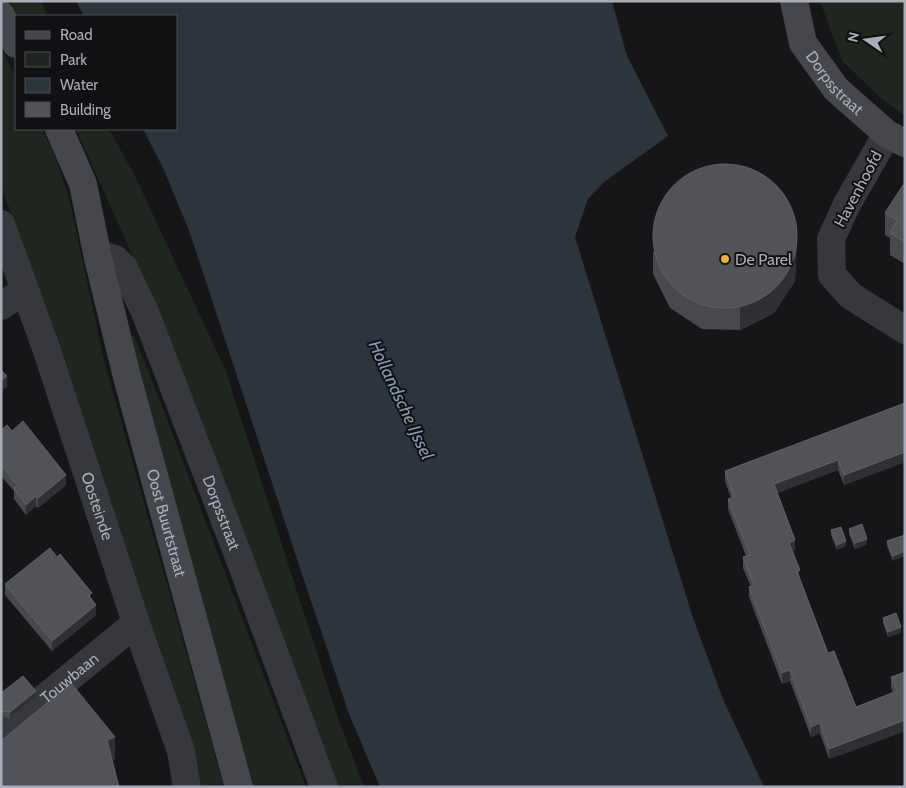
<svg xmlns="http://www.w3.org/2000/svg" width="906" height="788" font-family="Cabin,sans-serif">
<rect width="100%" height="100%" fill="#161618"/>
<!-- green -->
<path fill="#1e261f" d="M10 1H41L48 16H18Z
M820 1H905V116L883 100 842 61Z
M1 48 16 77V129H42L56 158 70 202 104 360 224 787H199L200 777 195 749 99 476 27 256 1 186Z
M76 129H109L134 174 225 369 338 718 364 787H333L150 295Z
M134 335 162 406 306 787H254L128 338Z"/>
<!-- water -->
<path fill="#2c353c" d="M76 1H612L627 56 668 136 604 182 588 199 575 237 693 618 723 699 764 787H380L349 714 301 571 190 233 164 170 143 129H176V16H84Z"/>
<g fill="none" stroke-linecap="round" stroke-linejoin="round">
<!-- street -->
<g stroke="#37383d" stroke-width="28">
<path d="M887 134 847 204 831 239 832 275 851 296 905 330"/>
<path id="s1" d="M1 224 46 348 136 623 181 751 187 787"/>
<path id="s2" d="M98 258 106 256 115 259 124 268 145 312 240 560 324 787"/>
<path d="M1 306 24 291"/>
<path id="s3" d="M1 731 3 732 136 623"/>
</g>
<!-- secondary -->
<g stroke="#45474d" stroke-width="28">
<path id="s4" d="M794 1 803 43 836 89 887 134 905 143"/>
<path d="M1 15 16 44"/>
<path id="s5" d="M59 129 83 184 98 258 127 377 239 787"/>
</g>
</g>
<!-- wall -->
<path fill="#47494d" d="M905 186V264L890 255V238L885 235V213Z
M797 243 795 281 774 313 740 330 702 329 670 308 653 274V252Z
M905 403V462L844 485 838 470 777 493 795 550 793 551 800 578 828 653 856 707 893 693 891 687V677L905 672V731L829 759 820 733 811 737 790 681 782 684 749 597V587H751L743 568V557L746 556 728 509V499L731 498 725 481V471Z
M1 430 12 431 66 485 38 508 36 506 26 515 14 499V491L1 476Z
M849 529 867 544 855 549 849 534Z
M831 530 846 546 837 550 831 535Z
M905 535 893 561 887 546V541Z
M57 557 92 599 96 615 52 651 5 595V584Z
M883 618 901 633 888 637 883 623Z
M1 693 36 697 10 718 1 717Z"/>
<!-- shaded-wall -->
<path fill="#2f3033" d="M797 221V243L795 281 774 313 740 330V308Z
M7 376V387L1 391V381Z
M905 452V462L844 485V475Z
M838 460V470L774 494V484Z
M66 475V485L38 508V498Z
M36 496V506L26 515V505Z
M867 539V544L855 549V543Z
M795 540V550L789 553V543Z
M846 541V546L837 550V545Z
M905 551V556L893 561V556Z
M96 605V615L52 651V641Z
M901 627V633L888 637V632Z
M790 670V681L782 684V673Z
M36 691V697L10 718V712Z
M905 720V731L829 759V749Z
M820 723V733L811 737V727Z
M115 737V760L107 762V740Z"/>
<!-- building -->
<path fill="#525359" stroke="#5f6168" d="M653 236a72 72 0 1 1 144 0a72 72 0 1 1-144 0Z
M903 185 905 186V242L890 233 897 220 885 213Z
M1 370 7 376 1 381Z
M905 403V452L844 475 838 460 774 484 795 540 789 543 800 570 797 572 828 653 834 651 856 707 897 691 891 677 905 672V720L829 749 820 723 811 727 790 670 782 673 749 587 754 586 743 557 750 555 728 499 734 497 725 471Z
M23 421 66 475 38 498 36 496 26 505 14 489 17 485 1 465V430L7 425 12 431Z
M862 524 867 539 855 543 849 529Z
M841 527 846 541 837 545 831 530Z
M905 535V551L893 556 887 541Z
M50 548 57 557 60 554 92 593 89 596 96 605 52 641 5 584Z
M896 613 901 627 888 632 883 618Z
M23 676 36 691 10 712 1 711V693Z
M71 683 115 737 107 740 119 787H1V741Z"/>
<!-- markers -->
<circle fill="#f2b134" stroke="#111113" stroke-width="2" cx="725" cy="259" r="5"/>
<g text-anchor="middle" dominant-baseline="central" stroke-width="4" stroke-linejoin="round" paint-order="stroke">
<!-- street labels -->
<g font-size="16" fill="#a8adb8" stroke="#111113">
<text stroke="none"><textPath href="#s4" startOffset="94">Dorpsstraat</textPath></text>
<text transform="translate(858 189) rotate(-62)">Havenhoofd</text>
<text stroke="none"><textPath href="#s1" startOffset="298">Oosteinde</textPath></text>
<text stroke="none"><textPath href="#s2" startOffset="294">Dorpsstraat</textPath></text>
<text stroke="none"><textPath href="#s5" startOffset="409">Oost Buurtstraat</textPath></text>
<text stroke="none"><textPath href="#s3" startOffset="88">Touwbaan</textPath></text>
</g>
<!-- poi labels -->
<g font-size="16" fill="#a8adb8" stroke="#111113" text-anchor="start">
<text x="735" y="259">De Parel</text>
</g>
<!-- water labels -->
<g font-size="18" font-style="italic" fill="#7f9bb3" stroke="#111113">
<text transform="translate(401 400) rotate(65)">Hollandsche IJssel</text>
</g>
</g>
<!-- border -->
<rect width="906" height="788" fill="none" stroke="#a8adb8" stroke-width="5"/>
<!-- legend -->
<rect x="15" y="15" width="162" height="115" fill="#111113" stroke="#4d4f55"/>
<rect x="25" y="31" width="25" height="8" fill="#45474d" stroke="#4d4f55"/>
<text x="60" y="40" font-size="15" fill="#a8adb8">Road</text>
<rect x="25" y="52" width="25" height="15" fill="#1e261f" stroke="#4d4f55"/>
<text x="60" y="65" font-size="15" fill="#a8adb8">Park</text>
<rect x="25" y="78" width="25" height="15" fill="#2c353c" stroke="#4d4f55"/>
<text x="60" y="90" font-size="15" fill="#a8adb8">Water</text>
<rect x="25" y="102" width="25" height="15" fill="#525359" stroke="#4d4f55"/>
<text x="60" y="115" font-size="15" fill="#a8adb8">Building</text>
<!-- north arrow -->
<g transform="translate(866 40) rotate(283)" stroke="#111113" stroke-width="4" paint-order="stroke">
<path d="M0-4L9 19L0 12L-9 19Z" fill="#a8adb8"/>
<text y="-8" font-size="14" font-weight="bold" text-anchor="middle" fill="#a8adb8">N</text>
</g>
</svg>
